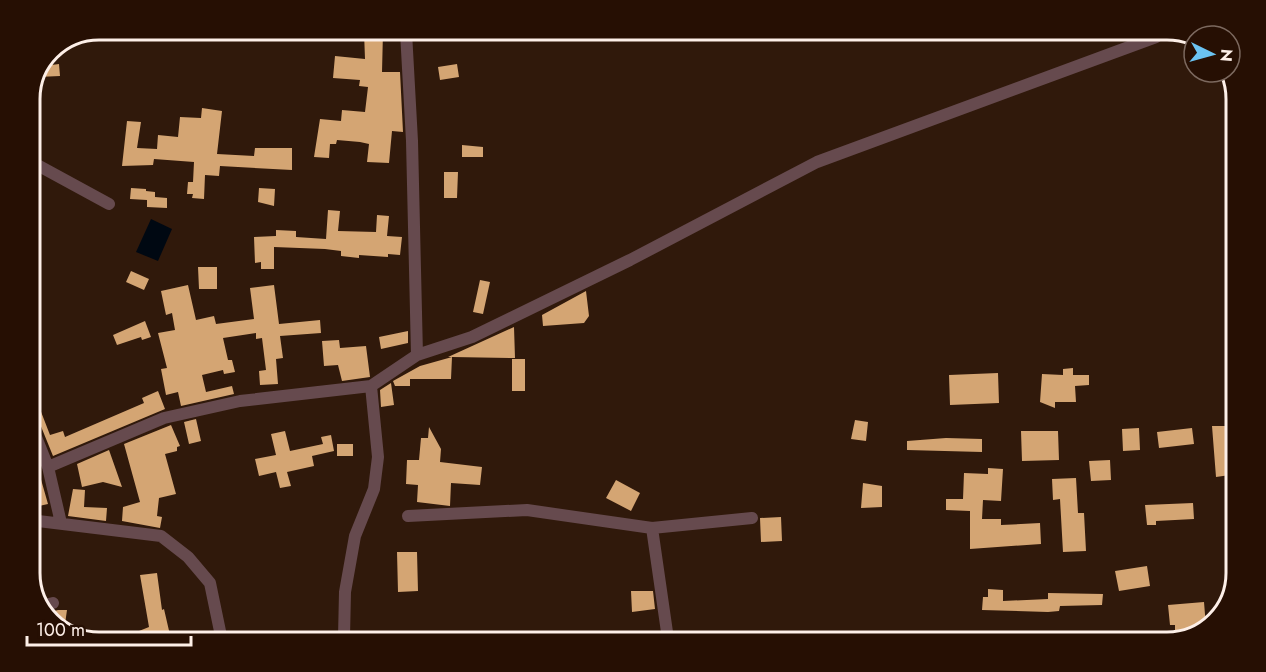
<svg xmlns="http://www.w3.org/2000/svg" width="1266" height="672" font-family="Jost,sans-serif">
<rect width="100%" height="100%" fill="#30190b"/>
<!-- water -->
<path fill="#000812" d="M151 219 172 229 158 261 136 252Z"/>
<!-- building -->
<path fill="#d4a573" d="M364 32H383L382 72H400L403 132 392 131 389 163 367 162 369 144 360 142 337 140 336 144H330L329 158 314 157 320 119 341 121 342 110 365 112 368 87 359 86 360 80 333 78 335 56 365 59Z
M59 64 60 76 38 77 44 66Z
M457 64 459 77 440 80 438 67Z
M202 108 222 111 217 154 254 156 255 148H292V170L220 166 219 176 205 175 204 199 192 198 193 194H187L188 182H193L194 162 154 159 153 165 122 166 127 121 141 122 137 148 157 149 158 135 178 137 180 117 201 118Z
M462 145 483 147V157H462Z
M444 172H458L457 198H444Z
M131 188 146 189V191L155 192V197L167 198V208L147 207V200L130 199Z
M259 188 275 189 274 206 258 202Z
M328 210 340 211 338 231 376 232 377 215 389 216 387 236 402 237 400 255 388 254V257L359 255V258L341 256V251L325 249 274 247V269H261V262L255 263 254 237 276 236V230L296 231V237L326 239Z
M198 267H217V289H199Z
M131 271 149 279 144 290 126 282Z
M480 280 490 282 483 314 473 312Z
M188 285 196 320 214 316 216 324 254 319 250 288 274 285 279 324 320 320 321 333 280 336 283 358 276 359 278 384 260 385 259 371 266 370 262 338 256 339V333L223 338 228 360H232L235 372 224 374 223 370 202 375 206 392 232 386 234 394 181 406 178 392 166 395 161 369 167 368 158 333 175 330 172 313 166 315 161 291Z
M586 291 589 316 584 323 543 326 542 315Z
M145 321 151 337 142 340 141 337 117 345 113 335Z
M514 327 515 358 452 357 451 379H410V386H395L393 381 420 366 452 357H448Z
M408 331V343L381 349 379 337Z
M339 340 340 348 366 346 370 377 342 381 338 365 324 366 322 341Z
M512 359H525V391H512Z
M1073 368V375H1089V385L1075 386 1076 402H1055V408L1040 402 1042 374 1063 375V369Z
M30 369 40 373 33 391 50 435 63 431 65 437 144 403 142 398 158 391 165 409 53 456 38 419 30 414Z
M998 373 999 403 950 405 949 375Z
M391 383 394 405 381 407 380 390Z
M196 419 201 441 189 444 184 422Z
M855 420 868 422 866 441 851 439Z
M171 425 180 446 177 447V451L165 454 176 494 159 498 157 516 162 517 160 528 122 521 123 507 140 502 124 444Z
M1212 426H1231L1230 475 1216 477Z
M429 427 441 449 440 462 482 467 480 485 451 483 450 506 417 502 418 485 406 484 407 460H419L421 438H428Z
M1139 428 1140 450 1123 451 1122 429Z
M1192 428 1194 444 1159 448 1157 432Z
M285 431 290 451 323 444 321 437 331 435 334 451 312 456 314 466 287 472 291 486 280 488 276 472 259 476 255 459 276 455 271 434Z
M1021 431H1058L1059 460 1022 461Z
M946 438 982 439V452L907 450V441Z
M337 444H353V456H337Z
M109 450 122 487 103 482 82 487 77 464Z
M34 455 48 504 39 506 34 484 30 485V456Z
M1110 460 1111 480 1091 481 1089 461Z
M988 468 1003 469 1001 501 983 500 982 519H1001V525L1040 523 1041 544 970 549V511L946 510V499H963L964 473 988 474Z
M1076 478 1078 513H1084L1086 551 1063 552 1060 499 1053 500 1052 479Z
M616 480 640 493 631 511 606 498Z
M863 483 882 486V507L861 508Z
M73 489 85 490 84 507 107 508 106 521 68 516Z
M1193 503 1194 519 1156 521V525H1147L1145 505Z
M781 517 782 541 761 542 760 518Z
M397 552H417L418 591 398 592Z
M1147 566 1150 586 1119 591 1115 571Z
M157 573 162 610 164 609 170 635H129L149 627 140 575Z
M988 589 1003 590V601L1048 599V593L1103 594 1102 605 1060 606 1059 611 1048 612 982 610 983 597H988Z
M631 591H653L655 609 632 612Z
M1204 602 1206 627 1202 633 1175 640V625H1170L1168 605Z
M58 610H67L64 631 50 619 51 612Z"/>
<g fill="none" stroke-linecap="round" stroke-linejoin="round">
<!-- minor -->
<path stroke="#664a4e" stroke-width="12" d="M406 32 412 141 417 355
M30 161 109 204
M30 422 48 467 61 523
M48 467 164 418 240 401 371 386 417 355 472 337 630 260 817 162 1156 37
M408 516 527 510 652 528 752 518
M30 520 161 536 188 557 210 583 221 636
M652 528 668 639
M40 606 53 603
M344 637 345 592 355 536 374 489 378 457 371 386"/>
</g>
<!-- crop -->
<path d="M0 0H1266V672H0ZM99 40H1167A59 59 0 0 1 1226 99V573A59 59 0 0 1 1167 632H99A59 59 0 0 1 40 573V99A59 59 0 0 1 99 40Z" fill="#260f03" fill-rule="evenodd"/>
<path fill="none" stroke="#fdefe8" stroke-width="3" d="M99 40H1167A59 59 0 0 1 1226 99V573A59 59 0 0 1 1167 632H99A59 59 0 0 1 40 573V99A59 59 0 0 1 99 40Z"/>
<!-- north arrow -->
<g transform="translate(1212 54) rotate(95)"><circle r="28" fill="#260f03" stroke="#7c695f" stroke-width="1.5"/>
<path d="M0-4.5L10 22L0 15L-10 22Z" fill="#6bc3f2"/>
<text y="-9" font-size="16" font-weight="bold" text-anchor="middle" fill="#fdefe8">N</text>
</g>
<!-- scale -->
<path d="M27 636v9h164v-9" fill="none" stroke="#fdefe8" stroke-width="3"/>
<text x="36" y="636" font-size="18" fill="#fdefe8" stroke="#260f03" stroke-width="4.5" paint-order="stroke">100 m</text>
</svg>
